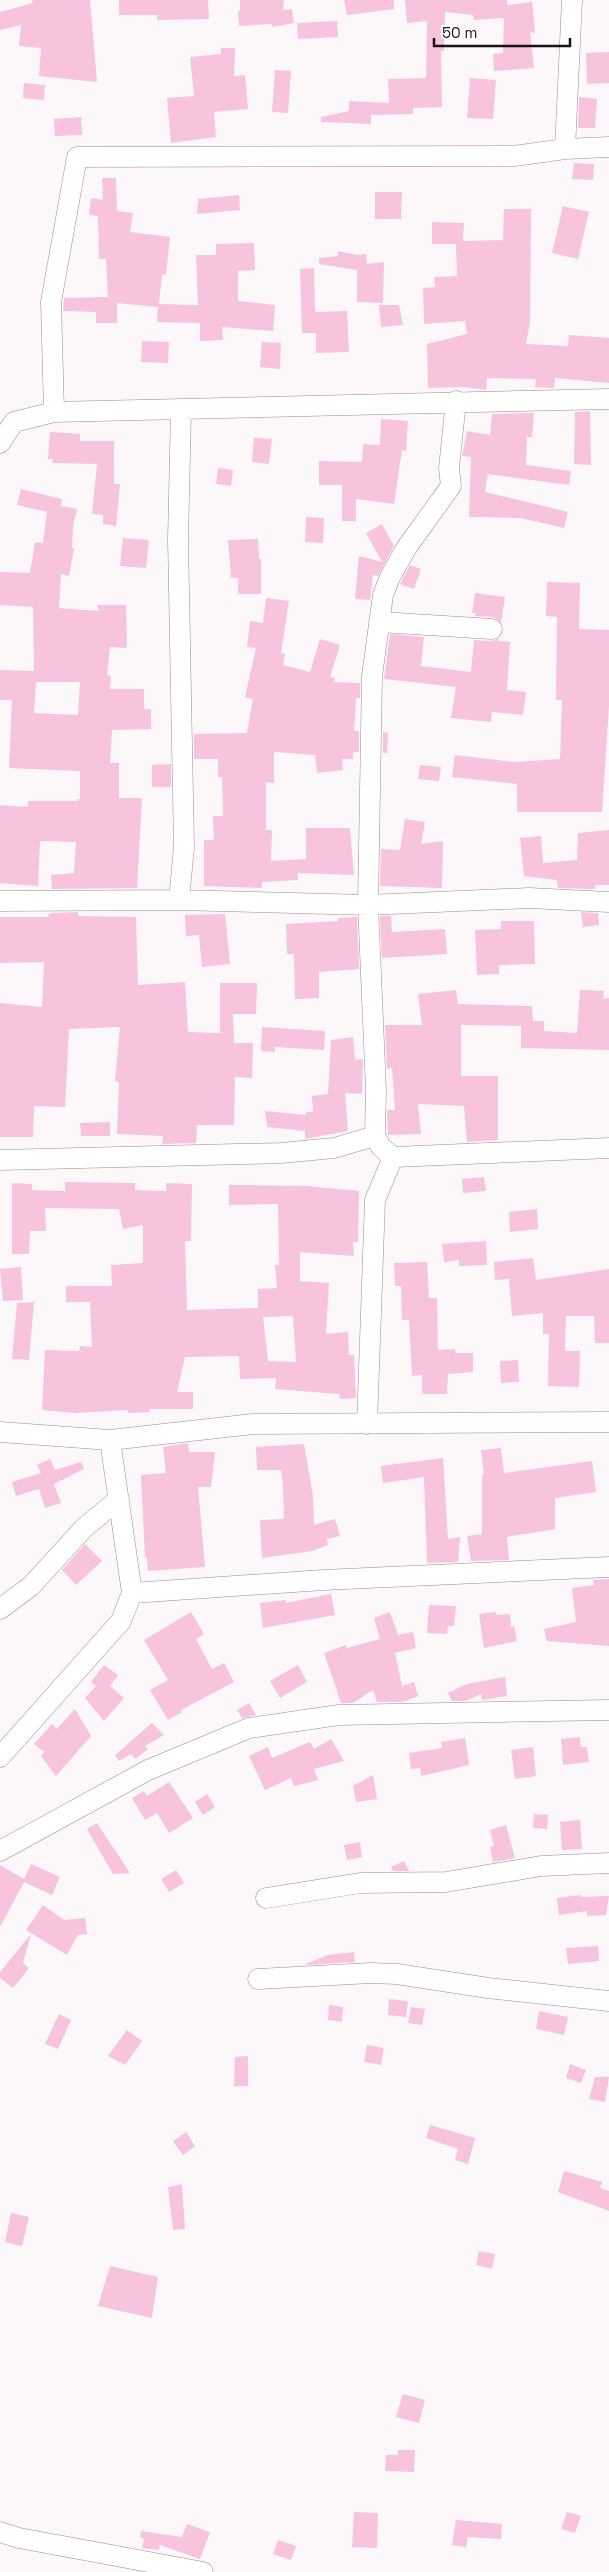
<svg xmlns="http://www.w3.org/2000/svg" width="609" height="2572" font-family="'Space Grotesk',sans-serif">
<rect width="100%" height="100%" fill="#fcf7f9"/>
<!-- building -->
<path fill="#f8c3dc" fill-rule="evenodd" d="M32 0H90L97 82 39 76 41 48 19 46 21 25 0 30V12L33 3Z
M119 0H208L209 19 157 20V15H119Z
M240 0H284L283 10 292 9 294 23 272 27V24L239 26 238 11H240Z
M344 0H394V9L347 15Z
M405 0H507V5L532 2 535 33 530 32 534 68 494 71 493 54 503 53 504 18 474 20 473 15 445 12 444 51H441L442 107 413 108V114L371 115V124L321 122V117L349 111V101L389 103 388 79 426 78 427 21 407 23Z
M337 21 338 37 298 39 297 23Z
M221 48H235L234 76 245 75 248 109 214 112 216 137 171 143 167 98 194 96 190 57 221 54Z
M609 52V83L587 84 586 53Z
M275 70 291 71 288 113 272 112Z
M470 78 496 80 493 119 467 118Z
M24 83 45 85 44 100 23 98Z
M579 97 597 99 595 128H578Z
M81 117 82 135 55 136 54 119Z
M574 163 594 164 593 180 572 179Z
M102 178H116L117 211 133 213 130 232 170 237 166 275 162 274 159 304 198 305 196 255H216V244L254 243 255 270 238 271V301L275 305 273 331 222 327 223 340 200 341V323L157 322 158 307 117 303V323H96V312L63 311 64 298 108 297 106 259H99L98 216 89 215 91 198 103 200Z
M375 192H402L401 219H375Z
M239 195 240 210 197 214 198 199Z
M563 206 589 212 578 259 552 253Z
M504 209H531L530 322 526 344 568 346 569 335 609 338V383L555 378 554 388 535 387 536 379 487 378 486 390 464 387 428 388 427 344 467 334 465 321 424 324 423 288 435 287 434 277 457 276 456 244H432V222L464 223 463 241 503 240Z
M338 251 357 255 366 254 367 264 384 262 383 303 357 302V270L319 264V258L338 256Z
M314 268 315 312 347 311 349 352 316 353V333H302L300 269Z
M379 305H399L403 325 381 327Z
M142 341 169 342 168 363 141 362Z
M262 342 281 343 280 369 260 367Z
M590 411 591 465 574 464 575 412Z
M534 413 532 437H527L526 465 571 471 569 485 488 474 485 492 568 512 564 528 521 518 469 517 471 457 462 456 467 431 490 435 492 414Z
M381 419 408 421 406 451 402 450 394 504 356 499V521H342V485H319V461L362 462 363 444 380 445Z
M50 432 80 434V441H114V484H120L116 526 103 524V515L92 514 97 464 52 463 53 459H48Z
M254 438 272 439 269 464 252 462Z
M218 468 233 470 231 486 216 484Z
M21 489 62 499 61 506 77 509 73 526 72 548 74 549 69 576 61 574 59 608 99 611 97 605H126L127 648 110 647 107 675 111 676 110 689H144V709H151V729L112 730 110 763H119V798H142L137 888 52 889 51 875 74 873 76 842 40 841 38 886 0 883V805L28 807V801H77V799H80V771L9 768 12 700H0V670L34 671 33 607 0 605V572L30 573 35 542 43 543 47 512 17 505ZM36 682H80L78 715 34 713Z
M306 517 324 518 323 543 305 542Z
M382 524 394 546 378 576 373 575 370 600 355 599 359 556 382 562 366 533Z
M123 538 149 540 146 568 120 566Z
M258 539 259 559H261V594H238V578H231L228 540Z
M410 565 421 569 414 589 400 584Z
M547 582 580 583 579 629 609 630V706L602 812H517V784L452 777 455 755 515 762 560 759 562 700H556L557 617 546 616Z
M475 593 505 597 501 622 493 617 475 616 476 613H472Z
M266 598 289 601 281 653 285 654 283 665 310 672 320 639 340 645 330 677 335 678 334 682 360 683V698H356L354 731H359V752H353V759H342L343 770 317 773 315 755 274 752V783L266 782V830H272L271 861 306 859V828H350L354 875 298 873V880L262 882V888L204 886V840H214L213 816H223L222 777H218V759H194V734L247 733 253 699 245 697 256 648 247 647 250 621 263 623Z
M390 634 424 637 421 666 471 672 474 640 491 641 499 638 498 641 510 642 507 690 526 692 523 715 492 712 491 722 451 718 456 687 384 679Z
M383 732 388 733 387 753H383Z
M171 764V787H152V765Z
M420 765 441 767 439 781 418 779Z
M405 819 425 822 421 844 443 841 442 888 380 886 381 849 400 850Z
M609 830V885H595V889L558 888 557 880 524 876 520 838 541 836 543 863 577 860 578 833Z
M78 912V916L136 917 138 985 185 982 188 1032 220 1033V983H257L256 1014H233L234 1043H253L252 1078 235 1077 234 1125H197L196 1143 162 1144 163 1136 117 1134 119 1082 115 1081 120 1027 69 1029 65 1107 34 1106 33 1137H0V1003L42 1007 44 962 0 963V917H48L49 914 52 913Z
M581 912 598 913 599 925 583 927Z
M225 914 230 964 202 967 199 935 186 936 185 915Z
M380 916H391L392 932 445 929 447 954 382 958Z
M357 917 359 969 319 972V998L295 999 294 954H287L286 924 338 921V918Z
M501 921H534L535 964 499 965V974L477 975 475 930 501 929Z
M456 990 458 1004 532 1006 533 1021H544V1031L577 1033 580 990 604 991 603 999 609 998V1050L521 1048V1026L461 1025V1076H498V1140L467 1142 464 1106 418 1104 421 1134 388 1135 387 1110H395L392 1068 387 1069 385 1025H422L418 994Z
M262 1027 325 1031 324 1050 275 1047V1052L261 1051Z
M353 1037 355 1060 363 1059 362 1094 345 1093 348 1131 305 1139V1131L267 1127 265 1111 306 1115V1112H313L312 1096 328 1094 331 1040Z
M110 1122V1136H81L80 1123Z
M484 1177 486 1191 463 1193 462 1179Z
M65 1182 135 1183V1190L166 1191V1183L192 1184 191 1241H185L187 1310 258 1308V1289L277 1288 275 1265H279L278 1204 229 1205V1185L306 1186 359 1191 358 1242H353L354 1256 300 1252V1281L329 1283 326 1334 348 1332 349 1355H354L356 1398 340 1399 339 1394 275 1389 276 1378 240 1379 239 1356 185 1357 177 1392H193V1409H149L150 1412 128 1413V1410L75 1413 42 1410 45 1350 79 1351 80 1346 92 1347 90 1302H66V1286H112L111 1265 143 1263V1225L123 1229 119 1209 45 1208 46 1231H30L29 1254H12V1183L32 1184V1190L65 1191ZM293 1316 296 1362 268 1361 263 1317Z
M537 1209 538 1229 510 1232 509 1212Z
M486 1241 487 1265 459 1266V1260L444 1262 442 1244Z
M533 1258 536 1280 609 1269V1343H595L594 1316H566L565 1351H580L579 1387 548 1386 549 1334H543V1313L512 1316 509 1279 495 1280 494 1262Z
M427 1262 429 1298H437L438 1350 455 1349V1353H473V1372L448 1374 447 1394H422V1375L412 1376 409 1320H402L401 1286H395L394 1263Z
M21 1267 23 1300 3 1301 0 1269Z
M34 1302 29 1360 12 1359 17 1303Z
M518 1360 519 1382 501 1383 500 1361Z
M188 1443 189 1452H215L211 1487H198L205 1567 148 1571 147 1558H145L141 1475 166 1473 163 1447Z
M304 1444 313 1496 314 1525 335 1519 340 1536 327 1539 328 1545 312 1551 262 1558 260 1520 284 1519 283 1486 281 1470H257L256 1447Z
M501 1448 504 1473 592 1461 596 1492 555 1498V1529L507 1537 509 1560 471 1561 467 1536 482 1534V1475H484L481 1450Z
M443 1458 448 1539 460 1537 458 1562 427 1563 424 1477 383 1483 381 1466Z
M50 1459 55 1470 81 1462 84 1469 54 1484 61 1503 45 1508 39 1489 16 1496 12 1482 41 1473 37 1465Z
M85 1544 102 1561 76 1585 62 1570Z
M609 1579V1646L547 1641 544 1629 576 1622 572 1588 594 1585 593 1580Z
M331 1594 335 1615 263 1628 260 1603 286 1600V1603Z
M429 1605 456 1606 454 1626H448L447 1634 427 1633Z
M191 1612 204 1634 196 1639 212 1669 224 1663 234 1682 181 1710 182 1712 168 1720 150 1690 168 1680 144 1640Z
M390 1612 398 1635 413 1632 416 1648 395 1653 402 1686 414 1682 418 1696 403 1702H377L373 1690 353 1703H341L324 1653 346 1645 347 1648 380 1639 374 1618Z
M496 1612V1615L510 1614 511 1627 514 1626 517 1641 484 1648 479 1614Z
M104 1665 118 1675 110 1686 124 1698 104 1721 85 1698 96 1686 91 1682Z
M298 1665 307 1682 280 1698 270 1681Z
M505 1677 507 1696 482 1700 481 1694 465 1701H452L448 1693 467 1684Z
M249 1703 256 1715 242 1718 237 1710Z
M75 1709 91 1736 56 1776 41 1756 44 1752 34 1744 52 1724 57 1729Z
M152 1723 164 1735 145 1746 148 1749 135 1759 131 1754 119 1761 115 1755Z
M580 1737 581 1747H587L589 1762 563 1765 561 1739Z
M465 1738 469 1765 421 1776 420 1768 411 1769 409 1753 442 1748 441 1742Z
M331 1739 344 1761 314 1769 318 1780 294 1786 291 1778 265 1790 249 1756 268 1747 272 1758 310 1742 314 1749Z
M533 1747 536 1776 515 1779 511 1750Z
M373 1775 377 1799 356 1802 353 1786Z
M169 1782 193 1818 169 1833 157 1813 145 1820 132 1798 144 1791 147 1796Z
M207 1794 215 1807 203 1815 195 1802Z
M534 1814 548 1815 547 1829 533 1828Z
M580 1820 582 1849 562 1850 560 1822Z
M97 1823 130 1873 113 1874 87 1829Z
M506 1825 515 1858 493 1862 490 1847 494 1846 490 1830Z
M360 1842 362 1857 347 1860 344 1845Z
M404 1861 409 1871H393L391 1867Z
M31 1864 60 1877 52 1895 24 1882 0 1927V1865L24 1879Z
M176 1870 184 1883 169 1892 161 1879Z
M581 1895V1897L609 1896 606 1915 587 1916V1911L559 1915 557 1898Z
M43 1905 64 1920 85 1918 87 1934 78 1935 67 1955 26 1930Z
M31 1934 23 1963 29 1968 13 1988 0 1978V1972Z
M598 1946 599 1961 568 1964 566 1948Z
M354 1952 355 1962 303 1965 328 1955Z
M389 1999 408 2001 406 2017 388 2015Z
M329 2005 343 2007 342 2022 328 2020Z
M411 2007 425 2009 422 2025 408 2023Z
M539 2011 568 2017 564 2035 536 2029Z
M59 2014 71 2020 58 2049 45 2044Z
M127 2030 142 2041 125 2065 108 2056Z
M367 2045 384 2048 381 2065 364 2062Z
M248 2056V2086H234L235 2057Z
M570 2064 586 2070 581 2083 566 2078Z
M595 2077H609L605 2102 589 2099Z
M430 2125 475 2138 468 2164 455 2160 458 2149 426 2138Z
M186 2132 195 2146 183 2155 173 2141Z
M564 2171 602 2182 600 2188 609 2191V2211L558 2192Z
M182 2184 185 2229 173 2230 168 2187Z
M11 2213 29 2217 22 2246 5 2242Z
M479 2251 495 2254 492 2269 476 2265Z
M110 2266 158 2277 152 2318 98 2306Z
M403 2394 425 2400 419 2423 396 2417Z
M398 2450H415L414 2472 385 2471 386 2455H398Z
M354 2512 378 2513 377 2548 352 2547Z
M567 2512 581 2516 575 2533 561 2529Z
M456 2520 502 2524 501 2539 468 2537 466 2547 452 2545Z
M187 2524 210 2532 200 2559 160 2545 159 2550 142 2548 144 2539 140 2537 141 2531 182 2537Z
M278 2540 296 2546 291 2560 273 2554Z"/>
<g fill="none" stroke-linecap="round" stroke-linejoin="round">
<!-- minor casing -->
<g stroke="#a08792" stroke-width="21">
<path id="minor" d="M565 149 572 0
M54 412 51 302 77 157 514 156 565 149 609 147
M0 443 14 422 54 412 609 399
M380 622 492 629
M179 900 184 847 178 539 181 410
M0 901 179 900 368 905 529 898 609 902
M393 1157 609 1148
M0 1160 281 1153 334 1148 375 1136 376 1090 368 905 372 676 383 595 390 577 407 547 451 486 449 468 456 401
M367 1424 375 1200 393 1157 381 1147 375 1136
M0 1432 110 1440 253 1424 609 1422
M132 1593 323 1580 609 1567
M0 1609 31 1586 84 1528 119 1499
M0 1757 121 1621 132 1593 110 1440
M0 1851 148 1770 249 1728 339 1715 609 1710
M266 1898 360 1883 446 1882 541 1866 609 1863
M258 1979 371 1973 397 1974 488 1988 609 2001
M0 2532 19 2538 203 2572"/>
</g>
<!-- minor -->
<use href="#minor" stroke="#fff" stroke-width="20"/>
</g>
<!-- scale -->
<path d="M434 38v8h136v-8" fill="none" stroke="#1b1216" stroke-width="2.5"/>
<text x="442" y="38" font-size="15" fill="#1b1216" stroke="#ffffff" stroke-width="4" paint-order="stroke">50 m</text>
</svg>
